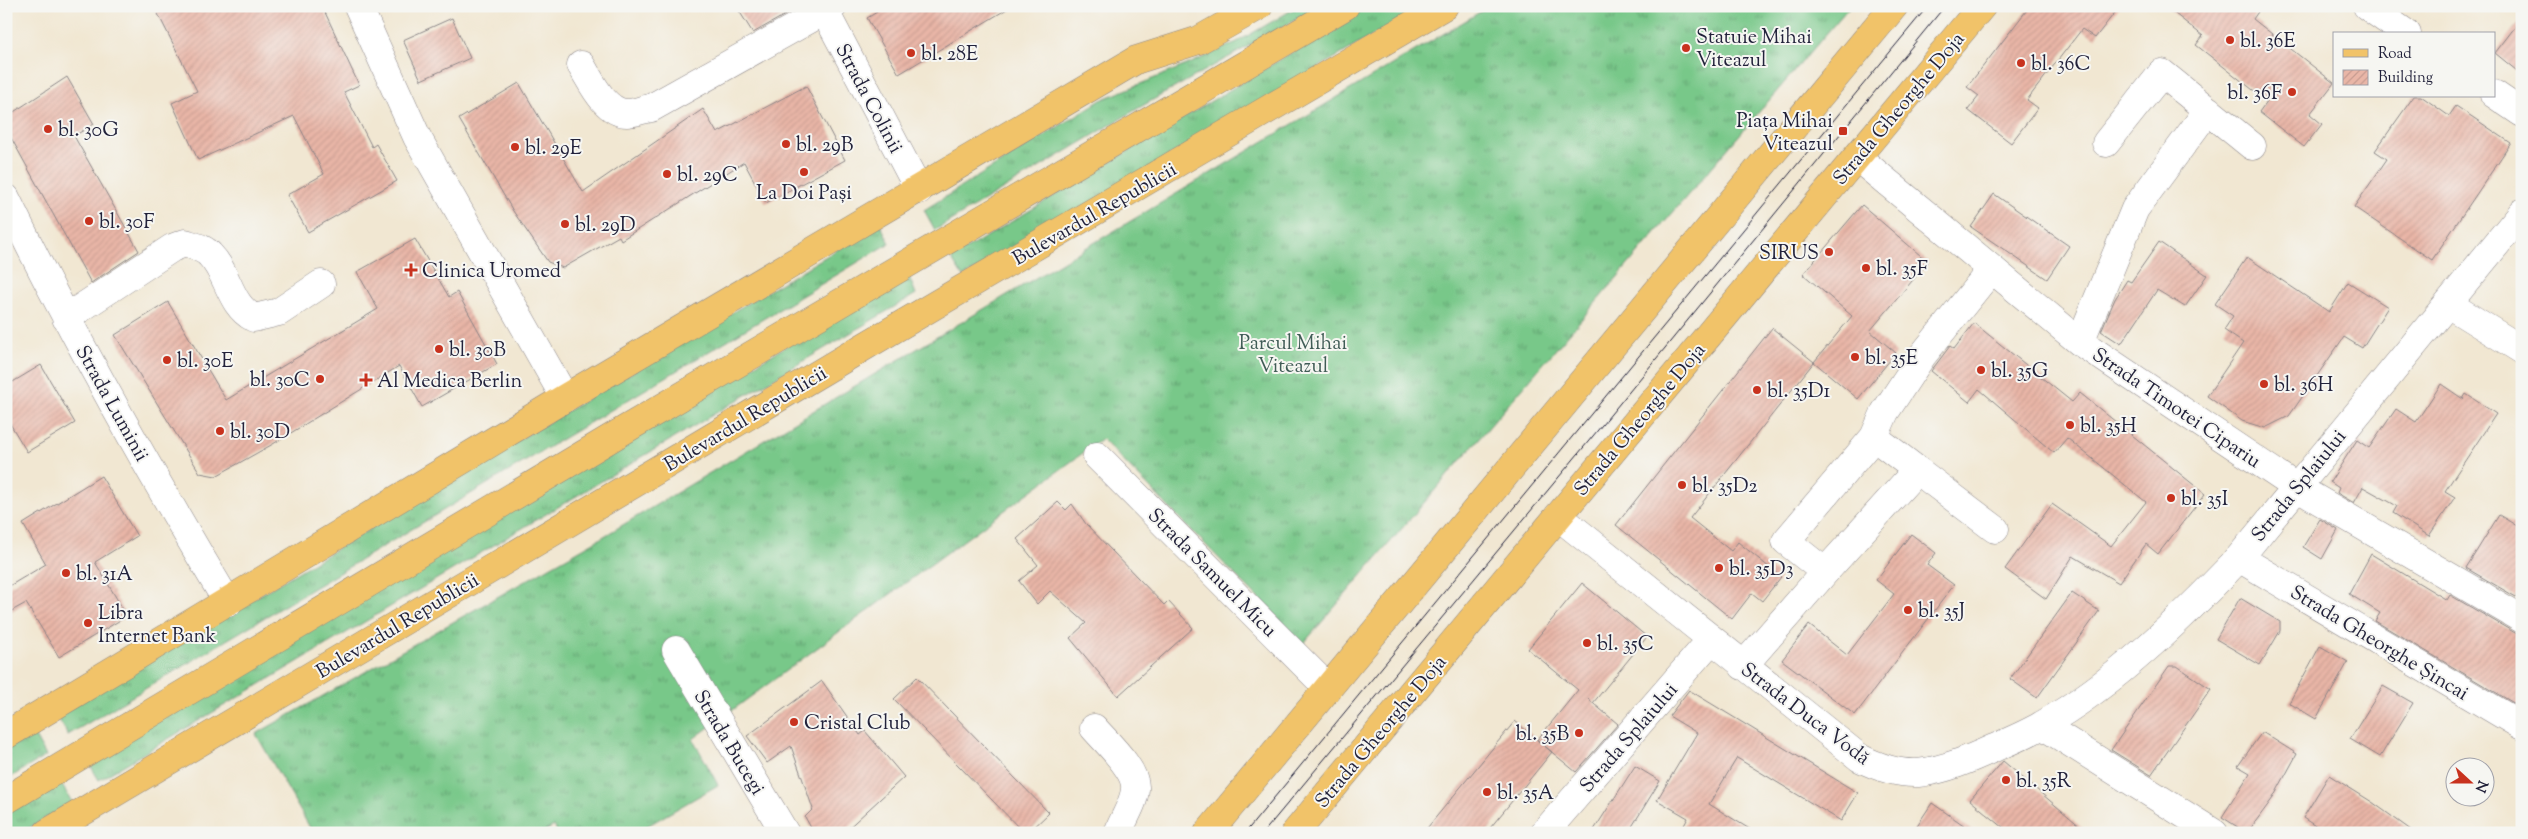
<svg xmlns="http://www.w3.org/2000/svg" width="2528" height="839" font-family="'Sorts Mill Goudy',serif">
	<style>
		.grass { fill: url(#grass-tufts); stroke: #4d7562 }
		.building { fill: url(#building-hatch) }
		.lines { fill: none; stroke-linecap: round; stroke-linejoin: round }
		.minor-casing { stroke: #8a8486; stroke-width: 29 }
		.major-casing { stroke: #8a8486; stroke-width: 29 }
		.minor { stroke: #fff; stroke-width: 28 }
		.major { stroke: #f1c369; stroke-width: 28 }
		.tram { stroke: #22223b; stroke-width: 1 }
		.poi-dot { fill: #c8321e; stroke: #f6f6f2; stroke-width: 2 }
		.labels { text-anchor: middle; stroke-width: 4; stroke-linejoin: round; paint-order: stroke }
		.poi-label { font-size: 20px; fill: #22223b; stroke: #f6f6f2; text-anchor: start }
		.street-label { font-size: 20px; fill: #22223b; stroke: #f6f6f2 }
		.park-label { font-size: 20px; fill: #405c56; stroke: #f6f6f2 }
	</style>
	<defs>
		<pattern id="grass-tufts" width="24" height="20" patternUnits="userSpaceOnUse" patternTransform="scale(1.25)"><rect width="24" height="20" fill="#78c889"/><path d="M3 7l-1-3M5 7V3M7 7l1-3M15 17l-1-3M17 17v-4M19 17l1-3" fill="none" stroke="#62a271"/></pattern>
		<pattern id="building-hatch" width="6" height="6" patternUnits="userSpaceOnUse" patternTransform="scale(1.25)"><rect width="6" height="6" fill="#e9b6a7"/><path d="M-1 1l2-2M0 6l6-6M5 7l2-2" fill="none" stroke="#c89c91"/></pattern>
	</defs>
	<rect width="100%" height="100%" fill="#f6f6f2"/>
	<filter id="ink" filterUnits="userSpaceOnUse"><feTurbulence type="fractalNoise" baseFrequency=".02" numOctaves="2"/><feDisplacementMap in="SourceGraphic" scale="10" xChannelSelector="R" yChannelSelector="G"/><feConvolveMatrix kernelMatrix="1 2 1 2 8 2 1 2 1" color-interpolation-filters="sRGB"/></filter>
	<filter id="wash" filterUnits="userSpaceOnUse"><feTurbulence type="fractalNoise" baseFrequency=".0096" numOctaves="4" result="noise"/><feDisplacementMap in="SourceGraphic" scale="20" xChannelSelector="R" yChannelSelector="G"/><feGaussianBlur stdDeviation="1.12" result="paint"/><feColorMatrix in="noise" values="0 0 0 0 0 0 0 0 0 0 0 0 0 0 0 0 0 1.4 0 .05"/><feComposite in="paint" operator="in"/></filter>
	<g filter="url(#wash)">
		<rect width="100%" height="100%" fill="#f1e7d2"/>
		<path class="grass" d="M1299 6H1320L1142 106 935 230 924 210 1101 100 1189 64 1237 42Z
			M1369 6H1423L963 277 951 258Z
			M1490 6H1850L1303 644 1102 439 693 739 718 785 635 833H558L554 826 542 833H313L256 734 601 538Z
			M880 224 890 243 68 735 57 716Z
			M908 274 916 294 99 780 87 760Z
			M33 733 46 756 6 780V749Z
			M60 782 72 802 21 833H6V813Z"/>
		<g id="blocks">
			<path class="building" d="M154 6H322L359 85 344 92 372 147 376 144 397 181 308 232 287 195 324 174 294 116 198 160 172 103 197 91Z
				M736 6H801L753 33Z
				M887 6H1012L899 74 867 18Z
				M2030 6H2120L2095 38 2082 29 2027 100 2038 108 2011 143 1968 110 1979 96 1967 87Z
				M2165 6H2262L2253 19 2334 83 2310 114 2322 124 2304 147 2259 112 2267 101 2196 45 2203 36Z
				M452 18 470 58 421 80 403 40Z
				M2522 18V75L2495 53Z
				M67 77 94 124 74 136 139 251 91 283 9 134V115Z
				M519 83 583 192 703 109 717 133 806 86 845 160 766 203 744 162 621 240 619 236 563 268 548 262 513 211 459 119Z
				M2414 96H2421L2449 116 2456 106 2511 143 2432 260 2354 207 2387 159 2375 151Z
				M1994 194 2069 246 2047 279 1971 227Z
				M1862 205 1928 262 1870 331 1896 353 1858 399 1814 362 1852 316 1803 274Z
				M415 239 449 297 457 292 497 364 422 407 399 366 273 444 216 476 200 473 115 335 168 302 226 400 378 309 357 272Z
				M2159 242 2207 275 2185 307 2157 290 2121 344 2101 331 2115 299 2127 280 2131 282Z
				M2247 257 2329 312 2348 282 2388 307 2362 348 2344 337 2289 416 2265 428 2242 421 2207 396 2243 343 2224 330 2233 316 2215 304Z
				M1974 323 2072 402 2080 393 2205 494 2158 554 2146 544 2119 583 2073 556 2046 599 2005 569 2052 504 2111 546 2146 502 2067 438 2054 453 1979 389 1969 402 1931 371 1950 346 1954 349Z
				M1772 328 1814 362 1690 518 1731 551 1738 542 1781 577 1762 601 1752 593 1732 619 1616 525Z
				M41 365 75 423 27 452 6 417V386Z
				M2441 384 2463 399 2466 394 2496 414 2445 491 2455 497 2429 536 2393 513 2397 506 2363 487 2354 503 2337 493 2339 488 2330 482 2357 440 2369 448 2396 409 2416 422Z
				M101 476 137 536 95 562 127 616 59 657 26 603 6 614V588L46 564 23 524Z
				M1058 502 1066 510 1072 504 1086 524 1164 605 1168 601 1193 628 1118 696 1070 638 1086 623 1050 591 1037 604 1019 581 1038 565 1017 539Z
				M2499 515 2522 529V587L2516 597 2466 568Z
				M2320 519 2338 530 2322 559 2303 547Z
				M1911 534 1936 553 1927 565 1954 585 1855 715 1782 660 1809 625 1847 655 1894 594 1876 580Z
				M2371 554 2447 600 2450 595 2522 637V708L2375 621 2380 613 2349 594Z
				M1582 583 1647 637 1593 703 1588 699 1618 724 1576 772 1537 740 1578 690 1528 649Z
				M2072 593 2099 611 2037 698 2010 679Z
				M2240 598 2280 622V631L2260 665 2216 639Z
				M2320 646 2348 662 2316 719 2289 703Z
				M2169 666H2177L2211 689 2151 775 2111 750Z
				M917 677 1049 813 1028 833H1024L894 699Z
				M822 681 860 735 865 731 904 777 843 833H814L805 817 813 809 791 746 767 763 747 736Z
				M2383 686 2413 703 2380 757 2350 739Z
				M1689 690 1858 793 1841 821 1737 758 1709 804 1756 833H1680L1688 818 1657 800 1697 733 1669 716Z
				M1515 721 1552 752 1486 833H1423Z
				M2262 732 2297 754 2273 798 2247 833 2222 817 2250 773 2238 766Z
				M2003 761 2088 833H2010L1970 800Z
				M1635 766 1660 781 1628 833H1592Z
				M2329 775 2372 802 2415 833H2326L2303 818Z
				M1932 803 1975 833H1912Z"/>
		</g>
	</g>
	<g filter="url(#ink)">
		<use href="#blocks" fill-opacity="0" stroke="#8a8486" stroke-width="1"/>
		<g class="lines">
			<g class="minor-casing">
				<path id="minor" d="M358 6 417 137 565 398
					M822 6 919 190
					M2367 6 2407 34
					M581 65C591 81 605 113 627 113 635 113 643 109 651 108L833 6
					M2494 94 2522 113
					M2106 143 2162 73 2252 146
					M1858 158 2080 342 2296 487 2522 619
					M6 198C73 337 149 471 228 603
					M2448 304 2522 350
					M66 318 172 248 185 243C194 246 204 248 210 255 229 274 229 305 254 318L279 312 321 284
					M2080 342 2135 209 2208 110
					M1097 456 1328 688
					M1917 470 1995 529
					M1558 516 1860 758C1878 767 1897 774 1918 773 1945 770 1970 759 1994 748 2010 741 2027 734 2042 725 2114 684 2182 618 2239 558L2522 213
					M2239 558 2522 726
					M1825 572 1917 470 1874 437
					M676 650 785 833
					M1743 666 1825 572 1786 541 1874 437 1885 412 1922 356 1991 270
					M2042 725 2214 833
					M1094 728C1106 742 1137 770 1135 789 1134 804 1123 819 1118 833
					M1544 833 1711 640"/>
			</g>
			<g class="major-casing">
				<path id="major" d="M6 735 565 398 1136 60 1199 40 1259 6
					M6 800 626 429 1345 6
					M47 833 867 345 1444 6
					M1208 833 1894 6
					M1295 833 1982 6"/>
			</g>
			<use href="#minor" class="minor"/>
			<use href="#major" class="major"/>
			<path class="tram" d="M1245 833 1928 6
				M1263 833 1593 436 1945 6"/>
		</g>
	</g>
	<g class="poi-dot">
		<circle cx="2230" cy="40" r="5"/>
		<circle cx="1686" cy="48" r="5"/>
		<circle cx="911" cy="53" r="5"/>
		<circle cx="2021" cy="63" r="5"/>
		<circle cx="2292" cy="92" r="5"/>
		<circle cx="48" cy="129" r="5"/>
		<rect x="1838" y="126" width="10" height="10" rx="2.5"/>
		<circle cx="786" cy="144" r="5"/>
		<circle cx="515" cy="147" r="5"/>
		<circle cx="804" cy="172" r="5"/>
		<circle cx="667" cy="174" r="5"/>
		<circle cx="89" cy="221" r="5"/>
		<circle cx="565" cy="224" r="5"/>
		<circle cx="1829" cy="252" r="5"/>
		<circle cx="1866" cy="268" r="5"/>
		<path d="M408.5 262.5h5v5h5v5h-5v5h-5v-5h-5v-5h5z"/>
		<circle cx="439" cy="349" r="5"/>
		<circle cx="1855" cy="357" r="5"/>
		<circle cx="167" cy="360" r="5"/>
		<circle cx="1981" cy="370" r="5"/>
		<circle cx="320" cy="379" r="5"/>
		<path d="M363.5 372.5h5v5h5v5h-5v5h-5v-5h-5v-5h5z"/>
		<circle cx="2264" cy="384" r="5"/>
		<circle cx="1757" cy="390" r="5"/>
		<circle cx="2070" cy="425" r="5"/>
		<circle cx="220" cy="431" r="5"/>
		<circle cx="1682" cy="485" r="5"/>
		<circle cx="2171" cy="498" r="5"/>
		<circle cx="1719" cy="568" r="5"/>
		<circle cx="66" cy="573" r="5"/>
		<circle cx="1908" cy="610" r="5"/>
		<circle cx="88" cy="623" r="5"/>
		<circle cx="1587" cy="643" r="5"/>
		<circle cx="794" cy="722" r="5"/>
		<circle cx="1579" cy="733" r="5"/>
		<circle cx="2006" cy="780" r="5"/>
		<circle cx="1487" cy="792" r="5"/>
	</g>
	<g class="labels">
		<g class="poi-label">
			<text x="1696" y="43">Statuie Mihai<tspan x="1696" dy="23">Viteazul</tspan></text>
			<text x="2240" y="47">bl. 36E</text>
			<text x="921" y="60">bl. 28E</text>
			<text x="2031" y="70">bl. 36C</text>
			<text x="2282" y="99" text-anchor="end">bl. 36F</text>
			<text x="1833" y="127" text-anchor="end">Piața Mihai<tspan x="1833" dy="23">Viteazul</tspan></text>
			<text x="58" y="136">bl. 30G</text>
			<text x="796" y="151">bl. 29B</text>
			<text x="525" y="154">bl. 29E</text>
			<text x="677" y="181">bl. 29C</text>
			<text x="804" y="199" text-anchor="middle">La Doi Pași</text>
			<text x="99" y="228">bl. 30F</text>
			<text x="575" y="231">bl. 29D</text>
			<text x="1819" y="259" text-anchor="end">SIRUS</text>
			<text x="1876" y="275">bl. 35F</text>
			<text x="422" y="277">Clinica Uromed</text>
			<text x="449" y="356">bl. 30B</text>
			<text x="1865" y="364">bl. 35E</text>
			<text x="177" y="367">bl. 30E</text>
			<text x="1991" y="377">bl. 35G</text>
			<text x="310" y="386" text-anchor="end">bl. 30C</text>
			<text x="377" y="387">Al Medica Berlin</text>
			<text x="2274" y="391">bl. 36H</text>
			<text x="1767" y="397">bl. 35D1</text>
			<text x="2080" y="432">bl. 35H</text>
			<text x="230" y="438">bl. 30D</text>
			<text x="1692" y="492">bl. 35D2</text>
			<text x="2181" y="505">bl. 35I</text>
			<text x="1729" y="575">bl. 35D3</text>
			<text x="76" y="580">bl. 31A</text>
			<text x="1918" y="617">bl. 35J</text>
			<text x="98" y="619">Libra<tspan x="98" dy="23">Internet Bank</tspan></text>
			<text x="1597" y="650">bl. 35C</text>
			<text x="804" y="729">Cristal Club</text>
			<text x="1569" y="740" text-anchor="end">bl. 35B</text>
			<text x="2016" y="787">bl. 35R</text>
			<text x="1497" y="799">bl. 35A</text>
		</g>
		<g class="street-label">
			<text transform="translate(870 98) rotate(62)" y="7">Strada Colinii</text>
			<text transform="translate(1898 108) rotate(-50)" y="7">Strada Gheorghe Doja</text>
			<text transform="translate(1094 213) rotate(-30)" y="7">Bulevardul Republicii</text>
			<text transform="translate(113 403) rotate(61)" y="7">Strada Luminii</text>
			<text transform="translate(2177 407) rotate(34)" y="7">Strada Timotei Cipariu</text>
			<text transform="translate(745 418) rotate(-31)" y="7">Bulevardul Republicii</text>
			<text transform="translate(1639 419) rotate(-50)" y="7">Strada Gheorghe Doja</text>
			<text transform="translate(2298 485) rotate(-51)" y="7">Strada Splaiului</text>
			<text transform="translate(1213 572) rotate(45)" y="7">Strada Samuel Micu</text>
			<text transform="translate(397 625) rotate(-31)" y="7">Bulevardul Republicii</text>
			<text transform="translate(2380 642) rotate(31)" y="7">Strada Gheorghe Șincai</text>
			<text transform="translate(1806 713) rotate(37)" y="7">Strada Duca Vodă</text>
			<text transform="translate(1380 731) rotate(-50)" y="7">Strada Gheorghe Doja</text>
			<text transform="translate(1628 737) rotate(-49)" y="7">Strada Splaiului</text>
			<text transform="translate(730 742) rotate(59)" y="7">Strada Bucegi</text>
		</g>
		<g class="park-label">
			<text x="1293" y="349">Parcul Mihai<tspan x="1293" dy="23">Viteazul</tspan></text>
		</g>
	</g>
	<rect width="2528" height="839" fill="none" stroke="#f6f6f2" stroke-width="25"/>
	<rect x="2333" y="32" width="162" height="65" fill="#f6f6f2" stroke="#a1a1a9"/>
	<rect x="2343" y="49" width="25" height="8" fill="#f1c369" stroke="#a1a1a9"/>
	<text x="2378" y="58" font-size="15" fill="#22223b">Road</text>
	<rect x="2343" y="70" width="25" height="15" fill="url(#building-hatch)" stroke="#a1a1a9"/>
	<text x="2378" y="82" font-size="15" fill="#22223b">Building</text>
	<g transform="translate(2470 782) rotate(111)"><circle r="24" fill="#f6f6f2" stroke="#a1a1a9"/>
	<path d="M0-4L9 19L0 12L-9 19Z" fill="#c8321e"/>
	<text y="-8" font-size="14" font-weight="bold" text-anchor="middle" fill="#22223b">N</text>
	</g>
</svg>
